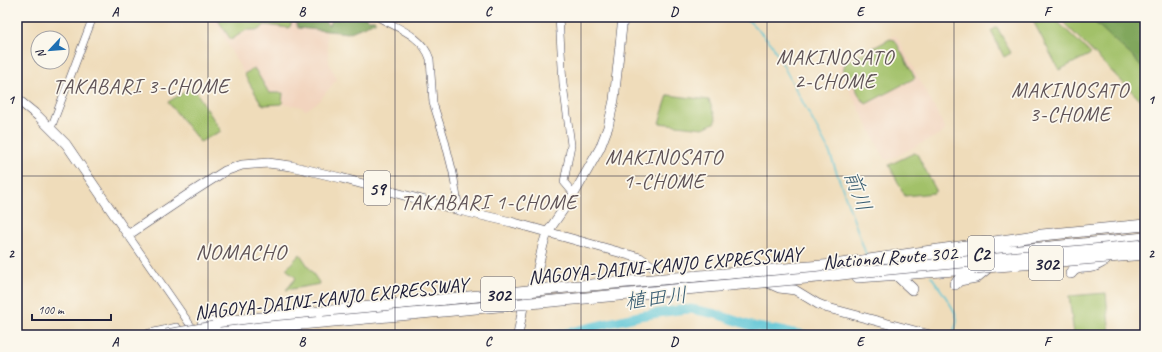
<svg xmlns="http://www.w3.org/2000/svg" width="1162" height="352" font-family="Caveat,'Klee One',sans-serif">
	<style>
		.built { fill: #f2d4be }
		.green { fill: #a2c169; stroke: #627252 }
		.forest { fill: #81a75d; stroke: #52644c }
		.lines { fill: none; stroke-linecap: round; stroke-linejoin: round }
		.stream { stroke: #5bc5d6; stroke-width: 1.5 }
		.river { stroke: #5bc5d6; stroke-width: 9 }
		.minor-casing { stroke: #413e4e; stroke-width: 8 }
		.major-casing { stroke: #413e4e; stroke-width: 10 }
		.highway-casing { stroke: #413e4e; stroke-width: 12 }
		.minor { stroke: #fff; stroke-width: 7 }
		.major { stroke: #fff; stroke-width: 9 }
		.highway { stroke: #fff; stroke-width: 11 }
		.highway-bridge-casing { stroke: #413e4e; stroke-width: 12; stroke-linecap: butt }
		.highway-bridge { stroke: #fff; stroke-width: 11 }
		.grid { fill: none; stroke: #22223b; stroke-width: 1; stroke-opacity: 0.55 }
		.labels { text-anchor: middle; stroke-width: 3.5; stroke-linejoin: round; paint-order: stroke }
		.shield { fill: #fbf7ec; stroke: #636270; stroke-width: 1 }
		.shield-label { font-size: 19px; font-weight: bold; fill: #22223b }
		.street-label { font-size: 20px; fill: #22223b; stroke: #fbf7ec }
		.neighbourhood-label { font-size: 21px; letter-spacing: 1px; fill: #5f5357; stroke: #fbf7ec }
		.water-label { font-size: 21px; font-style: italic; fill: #365b71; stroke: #fbf7ec }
		.quarter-label { font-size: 22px; letter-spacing: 1px; fill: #5f5357; stroke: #fbf7ec }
		.neatline { fill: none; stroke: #22223b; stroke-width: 1.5 }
		.grid-label { font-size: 13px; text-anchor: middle; font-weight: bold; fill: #22223b }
	</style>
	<rect width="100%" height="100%" fill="#fbf7ec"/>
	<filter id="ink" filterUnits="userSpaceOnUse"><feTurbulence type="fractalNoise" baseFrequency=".025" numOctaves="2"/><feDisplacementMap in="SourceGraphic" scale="8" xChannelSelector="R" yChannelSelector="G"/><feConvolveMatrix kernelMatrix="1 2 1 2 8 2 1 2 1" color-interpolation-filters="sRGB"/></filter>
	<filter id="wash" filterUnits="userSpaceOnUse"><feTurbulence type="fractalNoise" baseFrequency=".012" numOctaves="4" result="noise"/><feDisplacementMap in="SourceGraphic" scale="16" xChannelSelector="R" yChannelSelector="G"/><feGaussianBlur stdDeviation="0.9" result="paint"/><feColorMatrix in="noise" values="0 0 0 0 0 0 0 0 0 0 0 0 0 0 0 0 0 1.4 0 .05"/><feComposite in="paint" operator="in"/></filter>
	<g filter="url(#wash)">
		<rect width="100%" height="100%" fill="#efdcba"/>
		<path class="built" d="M210 17H293L298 28 326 31 329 63 337 79 318 102 306 110 299 106 282 104 283 93H269L255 69 244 74 218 27Z
			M894 36 897 37 945 128 944 132 889 160 885 159 838 68 839 65Z"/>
		<path class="green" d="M216 17H291L293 21 289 28 265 25 259 30H246L231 40Z
			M1031 17H1053L1091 54 1059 70Z
			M1058 17H1145V105Z
			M997 27 1011 53 1004 57 991 31Z
			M890 39 895 40 915 78 866 104 864 100 862 101 852 81 849 82 843 71 845 63Z
			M253 69H255L269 93H283L282 104 264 105 261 103 244 74Z
			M193 87 221 131 200 142 168 102Z
			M668 95 709 100 716 119 714 123 703 128 659 123Z
			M914 153 917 154 936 190 934 193 905 196 889 165Z
			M300 254 320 284 286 290 296 278 286 269Z
			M1106 293 1110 335H1074L1069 296Z"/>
		<path class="forest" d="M293 17 322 18 328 25 330 24 333 17H366L368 20H375V22L348 33 298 28Z
			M1089 17H1145V70L1134 58Z"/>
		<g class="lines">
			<path class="stream" d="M742 17 749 21 771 43 829 151 867 257
				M931 276C937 285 957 310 957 320 957 325 954 330 952 335"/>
			<path class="river" d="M558 335 639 316 678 310 691 309 716 314 751 326 805 335"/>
		</g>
	</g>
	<g filter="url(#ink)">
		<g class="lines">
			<g class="minor-casing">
				<path id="minor" d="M378 17C397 28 423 36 430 59L433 103 444 137 453 173 459 210
					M559 17 563 84 571 145 564 182 574 194
					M51 128 93 17
					M128 235 191 326 198 332"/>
			</g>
			<g class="major-casing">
				<path id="major" d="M17 99 38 116 66 144 128 235 189 194 225 171 242 165 268 163 291 166 341 178 459 210 511 222 640 258 653 267
					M770 284 779 288 795 290 818 304 828 308 930 335
					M518 335 523 307 531 291 536 277 543 245 547 233 574 194 600 148 608 127 614 100 623 17"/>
			</g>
			<g class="highway-casing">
				<path id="highway" d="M923 259 1145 238
					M1071 273C1076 265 1085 268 1093 266 1097 265 1101 262 1105 260
					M896 274 912 289
					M858 277 983 268
					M955 284 959 280 976 277 987 268
					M203 324 567 287 834 265 1042 235 1145 225
					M149 335 176 329"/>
			</g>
			<use href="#minor" class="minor"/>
			<use href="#major" class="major"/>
			<use href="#highway" class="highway"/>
			<g class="highway-bridge-casing">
				<path id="highway-bridge" d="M974 268 1145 254
					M166 335 214 327
					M205 335 268 327 817 277 868 271 1145 245"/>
			</g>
			<use href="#highway-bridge" class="highway-bridge"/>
		</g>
	</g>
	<path class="grid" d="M208 17V335M395 17V335M581 17V335M767 17V335M954 17V335M17 176H1145"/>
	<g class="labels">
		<g class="shield">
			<rect x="364" y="171" width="26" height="34" rx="3"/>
			<rect x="968" y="236" width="26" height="34" rx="3"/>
			<rect x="1029" y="246" width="34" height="34" rx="3"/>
			<rect x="481" y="277" width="34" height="34" rx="3"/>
		</g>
		<g class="shield-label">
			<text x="377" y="195">59</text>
			<text x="981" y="260">C2</text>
			<text x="1046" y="270">302</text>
			<text x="498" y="301">302</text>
		</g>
		<g class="street-label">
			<text transform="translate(890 257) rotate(-4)" y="7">National Route 302</text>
			<text transform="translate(665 265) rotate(-5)" y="7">NAGOYA-DAINI-KANJO EXPRESSWAY</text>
			<text transform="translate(331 298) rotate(-6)" y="7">NAGOYA-DAINI-KANJO EXPRESSWAY</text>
		</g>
		<g class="neighbourhood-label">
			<text x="835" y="64">MAKINOSATO<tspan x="835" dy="24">2-CHOME</tspan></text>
			<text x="141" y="93">TAKABARI 3-CHOME</text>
			<text x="1070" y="97">MAKINOSATO<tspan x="1070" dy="24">3-CHOME</tspan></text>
			<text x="664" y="164">MAKINOSATO<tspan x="664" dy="24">1-CHOME</tspan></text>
			<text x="489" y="209">TAKABARI 1-CHOME</text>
		</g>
		<g class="water-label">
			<text transform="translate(858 191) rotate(70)" y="7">前川</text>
			<text transform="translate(656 298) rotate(-7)" y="7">植田川</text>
		</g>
		<g class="quarter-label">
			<text x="241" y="259">NOMACHO</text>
		</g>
	</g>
	<rect width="1162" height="352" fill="none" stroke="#fbf7ec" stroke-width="44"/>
	<g transform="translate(50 50) rotate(244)"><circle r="19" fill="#fbf7ec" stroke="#a4a2a5"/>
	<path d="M0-3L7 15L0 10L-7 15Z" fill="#1f6fb2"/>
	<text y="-6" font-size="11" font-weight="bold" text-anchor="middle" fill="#22223b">N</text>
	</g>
	<path d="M32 314v6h79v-6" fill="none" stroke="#22223b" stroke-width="2"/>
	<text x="38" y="314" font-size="12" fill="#22223b" stroke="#fbf7ec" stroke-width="3" paint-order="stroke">100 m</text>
	<rect x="22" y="22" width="1118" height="308" class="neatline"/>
	<g class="grid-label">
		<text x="115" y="16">A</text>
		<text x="302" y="16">B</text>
		<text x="488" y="16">C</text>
		<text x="674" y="16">D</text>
		<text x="860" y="16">E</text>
		<text x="1047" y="16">F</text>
		<text x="11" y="104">1</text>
		<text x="1151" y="104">1</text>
		<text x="11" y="258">2</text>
		<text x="1151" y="258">2</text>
		<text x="115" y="346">A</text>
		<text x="302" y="346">B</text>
		<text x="488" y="346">C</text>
		<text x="674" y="346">D</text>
		<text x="860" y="346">E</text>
		<text x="1047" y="346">F</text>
	</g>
</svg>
